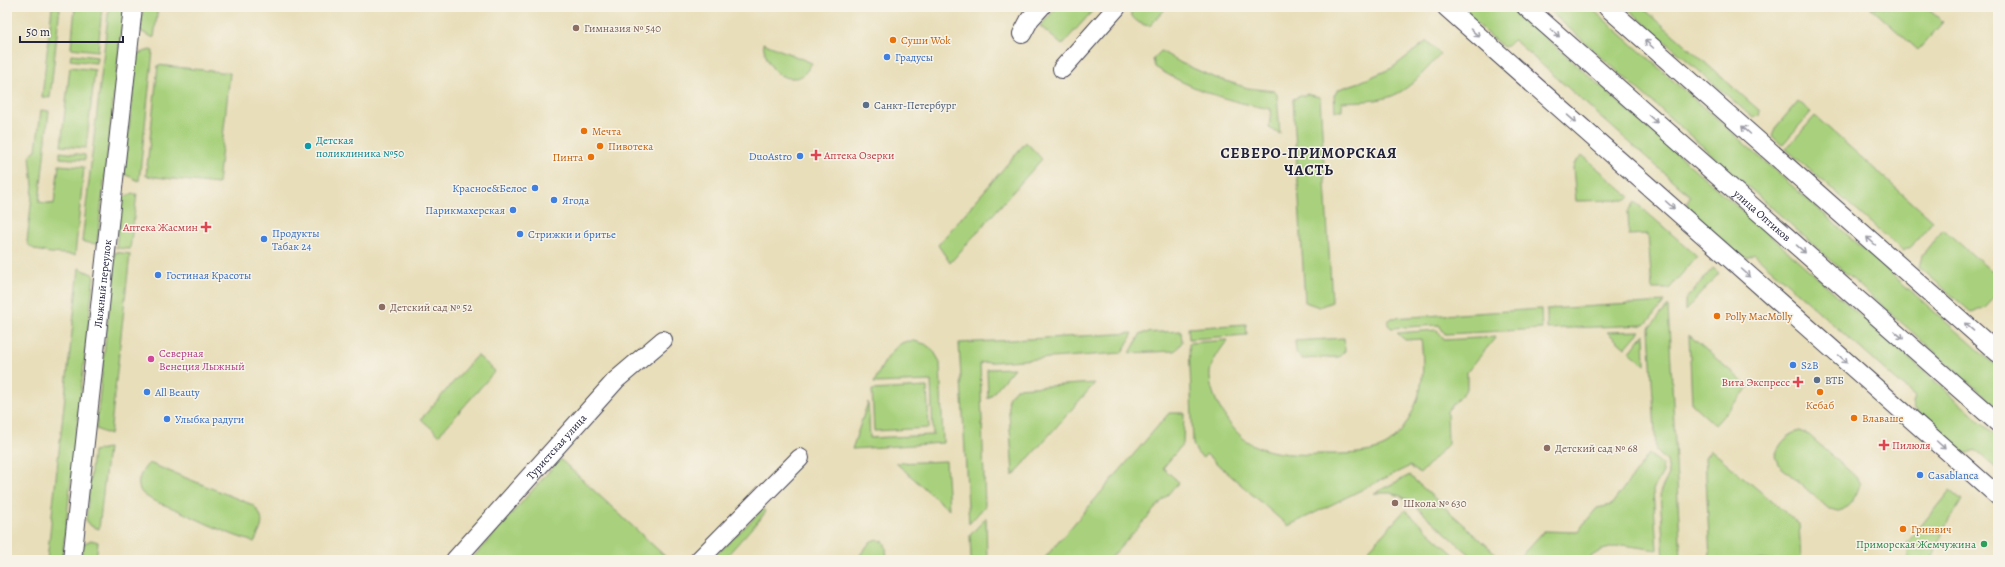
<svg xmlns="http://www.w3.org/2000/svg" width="2005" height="567" font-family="Alegreya,serif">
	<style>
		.green { fill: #a9d17d; stroke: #667a5c }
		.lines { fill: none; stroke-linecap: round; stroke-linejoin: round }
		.minor-casing { stroke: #403e4e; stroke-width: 20 }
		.minor { stroke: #fff; stroke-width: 18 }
		.oneway { stroke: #9c9ca7 }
		.education-dot { fill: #8d6e63; stroke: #f7f3e8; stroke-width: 1.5 }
		.food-dot { fill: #e8710a; stroke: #f7f3e8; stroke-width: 1.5 }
		.shop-dot { fill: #3f7fe0; stroke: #f7f3e8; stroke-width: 1.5 }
		.service-dot { fill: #5c6f8a; stroke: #f7f3e8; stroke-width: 1.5 }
		.culture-dot { fill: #0f9aa8; stroke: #f7f3e8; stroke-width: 1.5 }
		.health-dot { fill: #e0444e; stroke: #f7f3e8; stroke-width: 1.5 }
		.hotel-dot { fill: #d1479c; stroke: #f7f3e8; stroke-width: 1.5 }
		.leisure-dot { fill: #2e9e5b; stroke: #f7f3e8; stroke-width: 1.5 }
		.labels { text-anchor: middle; stroke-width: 3; stroke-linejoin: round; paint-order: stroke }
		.education-label { font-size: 11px; fill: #785e54; stroke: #f7f3e8; text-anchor: start }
		.food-label { font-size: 11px; fill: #c56008; stroke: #f7f3e8; text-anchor: start }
		.shop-label { font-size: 11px; fill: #366cbe; stroke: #f7f3e8; text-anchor: start }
		.service-label { font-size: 11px; fill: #4e5e75; stroke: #f7f3e8; text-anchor: start }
		.culture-label { font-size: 11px; fill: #0d838f; stroke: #f7f3e8; text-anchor: start }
		.health-label { font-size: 11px; fill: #be3a42; stroke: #f7f3e8; text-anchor: start }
		.street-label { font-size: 11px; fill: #22223b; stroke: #f7f3e8 }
		.hotel-label { font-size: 11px; fill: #b23c85; stroke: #f7f3e8; text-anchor: start }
		.leisure-label { font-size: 11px; fill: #27864d; stroke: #f7f3e8; text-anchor: end }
		.district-label { font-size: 15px; font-weight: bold; letter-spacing: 1px; fill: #22223b; stroke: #f7f3e8 }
	</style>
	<rect width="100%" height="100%" fill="#f7f3e8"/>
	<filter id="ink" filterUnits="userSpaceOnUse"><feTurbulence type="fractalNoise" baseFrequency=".025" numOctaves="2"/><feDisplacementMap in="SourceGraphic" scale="8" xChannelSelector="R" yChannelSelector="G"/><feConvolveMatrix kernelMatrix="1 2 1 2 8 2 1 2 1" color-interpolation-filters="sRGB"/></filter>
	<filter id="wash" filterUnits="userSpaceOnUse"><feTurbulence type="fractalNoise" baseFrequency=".012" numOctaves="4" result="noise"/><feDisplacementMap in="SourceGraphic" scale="16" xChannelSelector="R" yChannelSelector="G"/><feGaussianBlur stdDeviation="0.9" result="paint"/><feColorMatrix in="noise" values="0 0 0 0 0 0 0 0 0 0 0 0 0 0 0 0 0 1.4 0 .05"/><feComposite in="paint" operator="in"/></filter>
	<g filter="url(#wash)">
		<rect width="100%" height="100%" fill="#e8deba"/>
		<path class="green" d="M52 7H60L50 98 42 97Z
			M71 7H102L98 51 71 48 75 8Z
			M109 7H124L97 244 82 242Z
			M143 7H158L154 38 140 31Z
			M1057 7H1096L1062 45 1040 26Z
			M1129 7H1167L1150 26C1139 25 1130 18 1129 7Z
			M1458 7H1511L1998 437V470L1975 450 1969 453H1964L1914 408 1913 403 1915 397 1754 254 1747 258 1742 257 1689 211 1687 202 1690 196 1514 40 1508 46 1503 47Z
			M1545 7H1590L1998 368V408Z
			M1626 7H1642L1760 111 1759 116 1753 118Z
			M1870 7H1926L1943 22 1918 50Z
			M1427 41 1441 54C1427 68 1411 89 1392 96 1376 102 1358 101 1342 102V111H1335L1334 95 1339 89 1360 82 1392 68Z
			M763 43 812 63C810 66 808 70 805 73 802 77 798 78 793 78 774 79 765 59 763 43Z
			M150 50 153 51 139 181 124 174 137 54Z
			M1161 51 1181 63 1213 77 1248 88 1274 91 1277 94 1280 134 1269 128 1271 109C1230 102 1192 90 1155 67L1153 59Z
			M71 54 97 57 96 63 70 60Z
			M158 65 230 73 218 184 146 176Z
			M70 67 95 70 86 148 61 146Z
			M1306 94 1320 97 1332 302 1319 307 1305 302 1293 99Z
			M1798 101 1811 112 1782 145 1772 136 1776 127Z
			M41 110 49 111 39 202 54 204 59 165 84 167 75 255C62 253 32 255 27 242L33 186 30 156 33 152 36 150Z
			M1815 116 1933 221 1911 247 1903 251 1786 149Z
			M1026 142 1042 159 950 263 938 245Z
			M60 152 85 155V160L60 158Z
			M1582 155 1630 197 1627 200 1576 201 1573 168 1574 164Z
			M133 194H137L130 249 116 248 121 198Z
			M1635 202 1697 256 1669 289H1652L1648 234 1629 235 1628 212Z
			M1943 229 1998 277V293L1985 307 1972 313 1919 267 1922 255Z
			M115 252 130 254 110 435 96 429Z
			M79 268 94 275 62 560H47Z
			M1713 268 1719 273 1685 311V300Z
			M1665 302 1645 325 1547 329V309Z
			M1668 306 1681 560H1664L1660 492 1669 474 1667 461 1656 451 1649 328Z
			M1541 309 1542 329 1445 334 1439 325 1391 328 1388 325V321L1392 318Z
			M1246 324 1247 335 1189 339 1188 328Z
			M1437 330 1444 340 1496 337 1467 372V389L1447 411 1448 444 1420 474 1410 466 1288 526 1206 454 1203 458 1197 453 1193 444 1189 343 1228 340C1221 348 1212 361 1210 372 1208 396 1232 434 1253 445 1275 455 1299 455 1322 454 1341 454 1368 455 1385 446 1393 442 1401 432 1406 424 1423 394 1425 373 1421 339L1405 340 1397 333Z
			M1181 331 1182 342 1175 351 1130 353 1141 333Z
			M1640 331 1625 348 1607 332Z
			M1133 333 1122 353 980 363 985 506 969 524 959 343Z
			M1644 334 1645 365 1630 352Z
			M1689 335 1749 387 1715 425 1692 404Z
			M1344 338 1345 351 1339 357 1302 359 1296 353 1295 341Z
			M914 341 925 344 933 350 940 362 943 443 852 449 868 402 870 438 933 435 931 381 874 383C879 371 891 347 904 342 907 341 911 341 914 341Z
			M477 355 495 371 439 435 421 419Z
			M1014 368 988 399 987 369Z
			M1095 383 1013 476 1008 398 1017 388Z
			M927 387 929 428 874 431 872 390Z
			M1169 413H1184L1183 444 1163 468 1179 482 1109 560H1043Z
			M1799 431 1809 435 1856 477 1860 484C1858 493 1849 510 1838 511 1836 511 1832 509 1829 509L1778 464 1775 456C1779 444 1787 435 1799 431Z
			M108 448 99 529 91 526 86 520 93 451Z
			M1711 450 1799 524 1801 560H1710L1705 457Z
			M1649 454 1662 464 1663 472 1653 490 1657 550 1623 545 1602 550 1585 560H1517L1544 531 1577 532 1597 508 1611 505Z
			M560 459 669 560H471Z
			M946 461 949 510 896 463Z
			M149 463 253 505C266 519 263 526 254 542 227 534 201 521 175 509 165 505 150 501 142 493 134 483 142 470 149 463Z
			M1410 475V476L1503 560H1476L1413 504 1401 496 1390 493H1374Z
			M1950 490 1962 500 1944 530 1931 560H1908L1907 543Z
			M763 509 766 512 723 560H711Z
			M1405 510 1460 560H1371L1365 554Z
			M986 518 987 560H971L970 535Z
			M877 539 884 542 886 547 887 560H856L871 541Z
			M91 540 98 542 96 560H81L83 544Z"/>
	</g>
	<g filter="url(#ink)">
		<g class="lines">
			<g class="minor-casing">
				<g id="minor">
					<path d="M1446 7 1998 496"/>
					<path id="s1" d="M1526 7 1998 423"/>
					<path d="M1607 7 1998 353"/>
					<path d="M1022 34 1030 19 1041 7"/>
					<path d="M1062 69 1117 7"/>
					<path id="s2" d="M72 560 133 7"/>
					<path id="s3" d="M455 560 616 380 663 340"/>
					<path d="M699 560 800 458"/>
				</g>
			</g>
			<use href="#minor" class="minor"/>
		</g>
		<defs><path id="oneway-shaft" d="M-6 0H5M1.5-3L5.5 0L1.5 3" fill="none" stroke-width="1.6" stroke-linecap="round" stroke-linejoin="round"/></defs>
		<g class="oneway">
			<use href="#oneway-shaft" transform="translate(1475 33) rotate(41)"/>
			<use href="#oneway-shaft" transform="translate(1555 33) rotate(41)"/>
			<use href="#oneway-shaft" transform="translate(1649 44) rotate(-138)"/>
			<use href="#oneway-shaft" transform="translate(1572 119) rotate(41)"/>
			<use href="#oneway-shaft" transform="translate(1653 119) rotate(41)"/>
			<use href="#oneway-shaft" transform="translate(1746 130) rotate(-138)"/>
			<use href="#oneway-shaft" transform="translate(1670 205) rotate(42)"/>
			<use href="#oneway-shaft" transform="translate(1871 241) rotate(-138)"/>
			<use href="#oneway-shaft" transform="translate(1801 249) rotate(41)"/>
			<use href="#oneway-shaft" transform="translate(1746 273) rotate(42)"/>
			<use href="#oneway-shaft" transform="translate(1969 327) rotate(-139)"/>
			<use href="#oneway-shaft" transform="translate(1899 335) rotate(41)"/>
			<use href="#oneway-shaft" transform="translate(1843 359) rotate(42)"/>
			<use href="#oneway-shaft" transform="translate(1941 445) rotate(42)"/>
		</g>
	</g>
	<g class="education-dot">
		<circle cx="576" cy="28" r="4"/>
		<circle cx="382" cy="307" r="4"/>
		<circle cx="1547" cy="448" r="4"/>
		<circle cx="1395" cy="503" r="4"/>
	</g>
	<g class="food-dot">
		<circle cx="893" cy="40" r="4"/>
		<circle cx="584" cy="131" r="4"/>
		<circle cx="600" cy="146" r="4"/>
		<circle cx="591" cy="157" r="4"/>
		<circle cx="1717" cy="316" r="4"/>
		<circle cx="1820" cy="392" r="4"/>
		<circle cx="1854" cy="418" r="4"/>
		<circle cx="1903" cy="529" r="4"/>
	</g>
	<g class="shop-dot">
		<circle cx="887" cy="57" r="4"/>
		<circle cx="800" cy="156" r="4"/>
		<circle cx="535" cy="188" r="4"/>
		<circle cx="554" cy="200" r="4"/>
		<circle cx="513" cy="210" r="4"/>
		<circle cx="520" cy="234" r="4"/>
		<circle cx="264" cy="239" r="4"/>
		<circle cx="158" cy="275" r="4"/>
		<circle cx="1793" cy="365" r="4"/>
		<circle cx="147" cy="392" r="4"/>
		<circle cx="167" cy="419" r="4"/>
		<circle cx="1920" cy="475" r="4"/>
	</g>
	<g class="service-dot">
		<circle cx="866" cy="105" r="4"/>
		<circle cx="1817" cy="380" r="4"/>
	</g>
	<circle class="culture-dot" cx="308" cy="146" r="4"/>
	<g class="health-dot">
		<path d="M814 149h4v4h4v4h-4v4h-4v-4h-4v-4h4z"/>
		<path d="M204 221h4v4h4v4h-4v4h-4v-4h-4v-4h4z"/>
		<path d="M1796 376h4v4h4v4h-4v4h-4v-4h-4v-4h4z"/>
		<path d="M1882 439h4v4h4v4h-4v4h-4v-4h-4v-4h4z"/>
	</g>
	<circle class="hotel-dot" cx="151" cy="359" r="4"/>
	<circle class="leisure-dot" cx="1984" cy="544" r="4"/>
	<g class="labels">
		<g class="education-label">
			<text x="584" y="32">Гимназия № 540</text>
			<text x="390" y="311">Детский сад № 52</text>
			<text x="1555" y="452">Детский сад № 68</text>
			<text x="1403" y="507">Школа № 630</text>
		</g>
		<g class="food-label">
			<text x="901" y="44">Суши Wok</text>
			<text x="592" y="135">Мечта</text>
			<text x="608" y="150">Пивотека</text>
			<text x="583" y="161" text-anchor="end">Пинта</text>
			<text x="1725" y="320">Polly MacMolly</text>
			<text x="1820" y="409" text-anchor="middle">Кебаб</text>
			<text x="1862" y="422">Влаваше</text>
			<text x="1911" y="533">Гринвич</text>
		</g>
		<g class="shop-label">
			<text x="895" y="61">Градусы</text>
			<text x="792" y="160" text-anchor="end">DuoAstro</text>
			<text x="527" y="192" text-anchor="end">Красное&amp;Белое</text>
			<text x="562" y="204">Ягода</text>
			<text x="505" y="214" text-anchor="end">Парикмахерская</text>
			<text x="272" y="237">Продукты<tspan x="272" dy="13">Табак 24</tspan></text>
			<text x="528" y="238">Стрижки и бритье</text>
			<text x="166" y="279">Гостиная Красоты</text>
			<text x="1801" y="369">S2B</text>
			<text x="155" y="396">All Beauty</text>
			<text x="175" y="423">Улыбка радуги</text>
			<text x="1928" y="479">Casablanca</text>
		</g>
		<g class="service-label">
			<text x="874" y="109">Санкт-Петербург</text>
			<text x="1825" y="384">ВТБ</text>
		</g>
		<g class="culture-label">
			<text x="316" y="144">Детская<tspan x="316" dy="13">поликлиника №50</tspan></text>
		</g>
		<g class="health-label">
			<text x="824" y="159">Аптека Озерки</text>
			<text x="198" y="231" text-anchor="end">Аптека Жасмин</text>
			<text x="1790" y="386" text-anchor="end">Вита Экспресс</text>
			<text x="1892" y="449">Пилюля</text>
		</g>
		<g class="street-label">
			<text dy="4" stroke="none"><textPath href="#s1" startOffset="315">улица Оптиков</textPath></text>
			<text dy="4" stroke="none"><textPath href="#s2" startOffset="278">Лыжный переулок</textPath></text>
			<text dy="4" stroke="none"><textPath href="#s3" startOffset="152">Туристская улица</textPath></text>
		</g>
		<g class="hotel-label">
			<text x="159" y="357">Северная<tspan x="159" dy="13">Венеция Лыжный</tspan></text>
		</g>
		<g class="leisure-label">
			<text x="1976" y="548">Приморская Жемчужина</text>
		</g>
		<g class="district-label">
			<text x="1309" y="158">СЕВЕРО-ПРИМОРСКАЯ<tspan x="1309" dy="17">ЧАСТЬ</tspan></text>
		</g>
	</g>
	<rect width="2005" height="567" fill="none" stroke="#f7f3e8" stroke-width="24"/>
	<path d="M20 36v6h103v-6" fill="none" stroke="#22223b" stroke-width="2"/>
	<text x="26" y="36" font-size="12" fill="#22223b" stroke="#f7f3e8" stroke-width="3" paint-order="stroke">50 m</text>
</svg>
